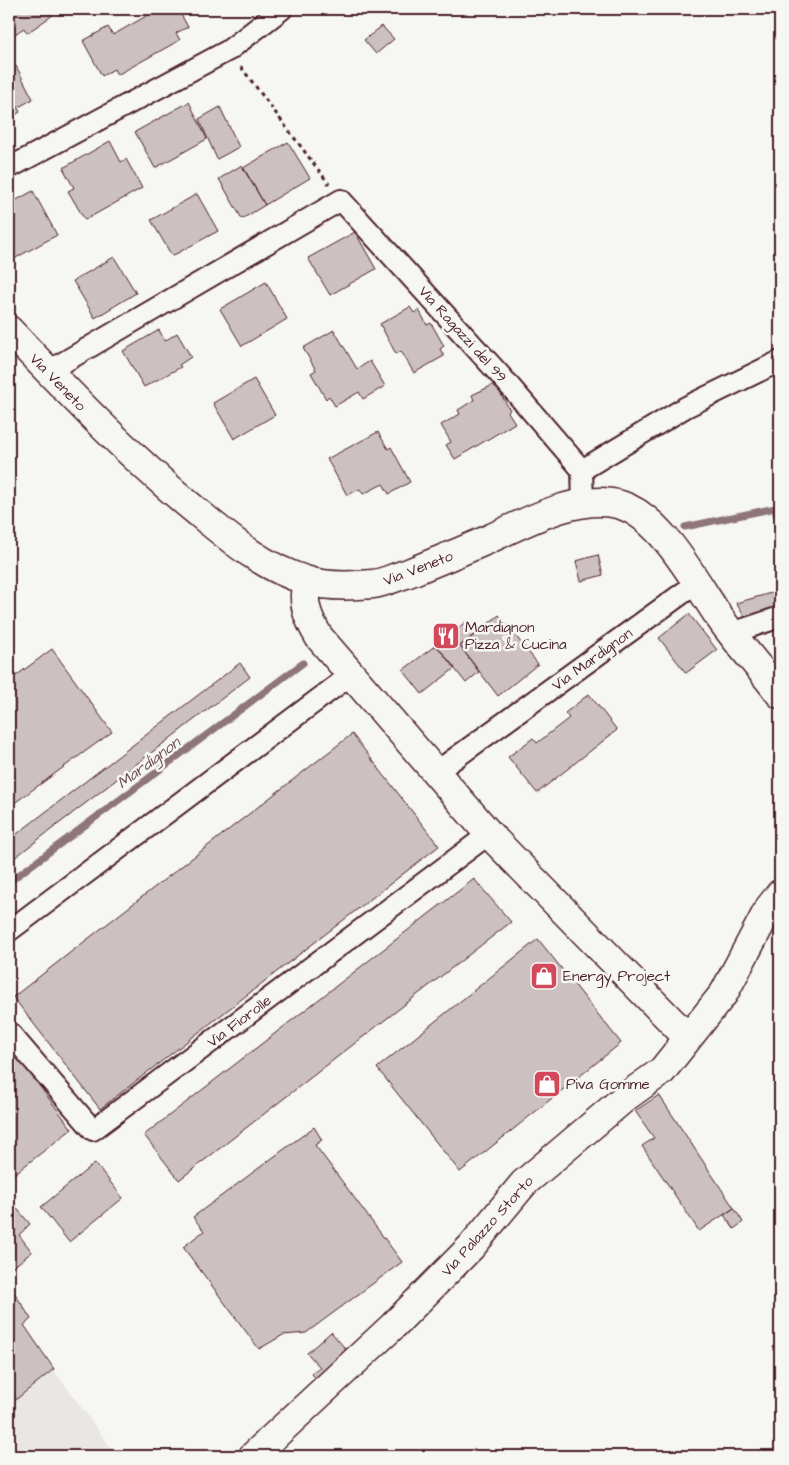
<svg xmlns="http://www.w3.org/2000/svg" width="789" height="1465" font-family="'Architects Daughter',sans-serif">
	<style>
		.built { fill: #e9e6e3 }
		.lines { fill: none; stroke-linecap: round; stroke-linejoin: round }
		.stream { stroke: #8e747a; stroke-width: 7 }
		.building { fill: #ccc1c0; stroke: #4a1f2b }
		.street-casing { stroke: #4a1f2b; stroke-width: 24 }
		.secondary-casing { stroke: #4a1f2b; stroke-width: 31 }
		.path { stroke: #4a1f2b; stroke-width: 3; stroke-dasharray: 4 4; stroke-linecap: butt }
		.street { stroke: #f6f6f2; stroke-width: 20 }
		.secondary { stroke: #f6f6f2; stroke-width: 28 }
		.labels { text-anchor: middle; stroke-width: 5; stroke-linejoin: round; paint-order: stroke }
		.street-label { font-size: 15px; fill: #4a1f2b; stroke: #f6f6f2 }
		.poi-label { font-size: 15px; fill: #4a1f2b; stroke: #f6f6f2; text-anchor: start }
		.water-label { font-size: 16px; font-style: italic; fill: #6c4a52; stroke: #f6f6f2 }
	</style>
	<rect width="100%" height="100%" fill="#f6f6f2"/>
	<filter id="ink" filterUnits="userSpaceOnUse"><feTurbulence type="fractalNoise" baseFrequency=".02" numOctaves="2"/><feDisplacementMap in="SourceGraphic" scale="10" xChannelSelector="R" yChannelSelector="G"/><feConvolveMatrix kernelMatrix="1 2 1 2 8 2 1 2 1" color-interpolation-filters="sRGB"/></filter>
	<g filter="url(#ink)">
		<path class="built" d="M9 1309 117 1456H9Z"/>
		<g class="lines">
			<path class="stream" d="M685 527 780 507
				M9 882 303 663"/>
		</g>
		<path class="building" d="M9 9H49L53 15 27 33 24 28 12 36 9 32Z
			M144 9H178L188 27 176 33 180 40 117 75 114 69 102 76 83 41 108 27 113 35 148 15Z
			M382 26 394 39 376 54 364 40Z
			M16 66 33 99 17 108 9 92V70Z
			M9 92 20 112 9 119Z
			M189 102 207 139 155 168 135 132Z
			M220 107 239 147 217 159 199 119Z
			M110 141 121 162 126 159 142 188 85 220 68 191 74 188 63 168Z
			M288 142 310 178 265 205 243 168Z
			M242 165 265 205 242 219 219 179Z
			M33 191 57 235 12 260 9 253V204Z
			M197 194 218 231 172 256 151 220Z
			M355 232 376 269 330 295 308 258Z
			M114 257 136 293 95 318 73 281Z
			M266 282 287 319 242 346 220 309Z
			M410 307 414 313 419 310 427 325 431 323 444 346 440 349 444 356 414 373 401 351 396 354 380 324Z
			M159 330 165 341 177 333 191 357 179 365 181 367 144 387 123 351Z
			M334 330 357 369 370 361 385 386 363 399 359 392 335 406 329 396 326 399 311 373 316 370 303 348Z
			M254 379 275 415 234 439 213 403Z
			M495 384 510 410 508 412 515 423 455 459 446 445 451 442 441 425 460 414 458 410 474 400 472 395Z
			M378 432 388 449 391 447 410 482 389 494 383 484 363 494 360 489 347 495 327 459Z
			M780 511V535L773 513Z
			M598 555 603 575 581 581 576 561Z
			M780 580V608L746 619 736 603 778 591 775 582Z
			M689 614 717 650 686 673 659 638Z
			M499 615 538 664 498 696 460 646Z
			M467 621 477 633 460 646 479 672 466 683 436 645Z
			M436 645 455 668 422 694 403 670Z
			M52 649 112 732 9 807V681Z
			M240 663 250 677 9 862V840Z
			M589 694 617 730 537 793 508 757 533 738 537 743 569 718 565 713Z
			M352 734 439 846 100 1109 13 997Z
			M474 879 511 922 179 1180 144 1135Z
			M538 939 621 1043 460 1172 377 1068Z
			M9 1046 72 1129 9 1178Z
			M659 1095 734 1208 699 1231 642 1146 654 1138 635 1111Z
			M314 1127 322 1140 315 1145 402 1262 306 1333 283 1335 259 1349 183 1247 204 1231 193 1217Z
			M95 1163 123 1198 69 1242 41 1207Z
			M14 1205 30 1224 19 1235 32 1252 9 1270V1209Z
			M734 1208 743 1222 734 1229 724 1215Z
			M9 1284 31 1319 24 1325 54 1369 9 1405Z
			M331 1332 350 1354 318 1381 311 1373 320 1367 307 1353Z"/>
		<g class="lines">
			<g class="street-casing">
				<path id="street" d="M9 168 229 50 282 9
					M47 372 341 200 501 376 582 470 583 503
					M582 470 686 407 780 361
					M732 633 780 617
					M436 772 698 582
					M9 931 352 674
					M9 1032 93 1130 489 834"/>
			</g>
			<g class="secondary-casing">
				<path id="secondary" d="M9 330C69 393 128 455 195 510 229 538 262 567 305 580 325 587 352 586 373 584 384 583 395 577 406 574 433 563 460 552 487 540 524 523 580 492 621 505 663 518 698 587 722 621 740 646 761 669 780 694
					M307 581C301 603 308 618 319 637L489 834 688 1038
					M253 1456 393 1326 471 1247 524 1183 627 1096 662 1071 724 993 769 908 780 894"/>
			</g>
			<path class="path" d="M241 67 329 184"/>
			<use href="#street" class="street"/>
			<use href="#secondary" class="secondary"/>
		</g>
	</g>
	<defs>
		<g id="restaurant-square" transform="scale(1.4375)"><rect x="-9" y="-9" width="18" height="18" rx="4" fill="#d1495b" stroke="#f6f6f2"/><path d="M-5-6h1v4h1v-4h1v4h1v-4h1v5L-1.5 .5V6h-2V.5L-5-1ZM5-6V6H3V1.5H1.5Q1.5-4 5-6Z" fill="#fff"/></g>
		<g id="shop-square" transform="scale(1.4375)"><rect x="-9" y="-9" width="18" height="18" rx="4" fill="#d1495b" stroke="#f6f6f2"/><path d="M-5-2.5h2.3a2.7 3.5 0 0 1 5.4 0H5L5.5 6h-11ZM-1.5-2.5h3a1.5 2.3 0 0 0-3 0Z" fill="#fff"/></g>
	</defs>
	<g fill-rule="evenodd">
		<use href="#restaurant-square" x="446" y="636"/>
		<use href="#shop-square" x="544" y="976"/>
		<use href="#shop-square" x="547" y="1084"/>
	</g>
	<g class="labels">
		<g class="street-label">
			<text transform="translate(463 334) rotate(48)" y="5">Via Ragazzi del 99</text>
			<text transform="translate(58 382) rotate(46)" y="5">Via Veneto</text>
			<text transform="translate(418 568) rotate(-21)" y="5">Via Veneto</text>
			<text transform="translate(592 659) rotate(-36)" y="5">Via Mardignon</text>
			<text transform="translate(239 1021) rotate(-37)" y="5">Via Fiorolle</text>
			<text transform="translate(487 1226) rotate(-48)" y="5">Via Palazzo Storto</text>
		</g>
		<g class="poi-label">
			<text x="465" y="632">Mardignon<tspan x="465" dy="17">Pizza &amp; Cucina</tspan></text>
			<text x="563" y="981">Energy Project</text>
			<text x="566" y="1089">Piva Gomme</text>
		</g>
		<g class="water-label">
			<text transform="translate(148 762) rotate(-37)" y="6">Mardignon</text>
		</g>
	</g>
	<rect width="789" height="1465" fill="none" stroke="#f6f6f2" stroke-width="30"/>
	<rect x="15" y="15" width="759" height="1435" fill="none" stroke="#4a1f2b" stroke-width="2" filter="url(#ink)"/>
</svg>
